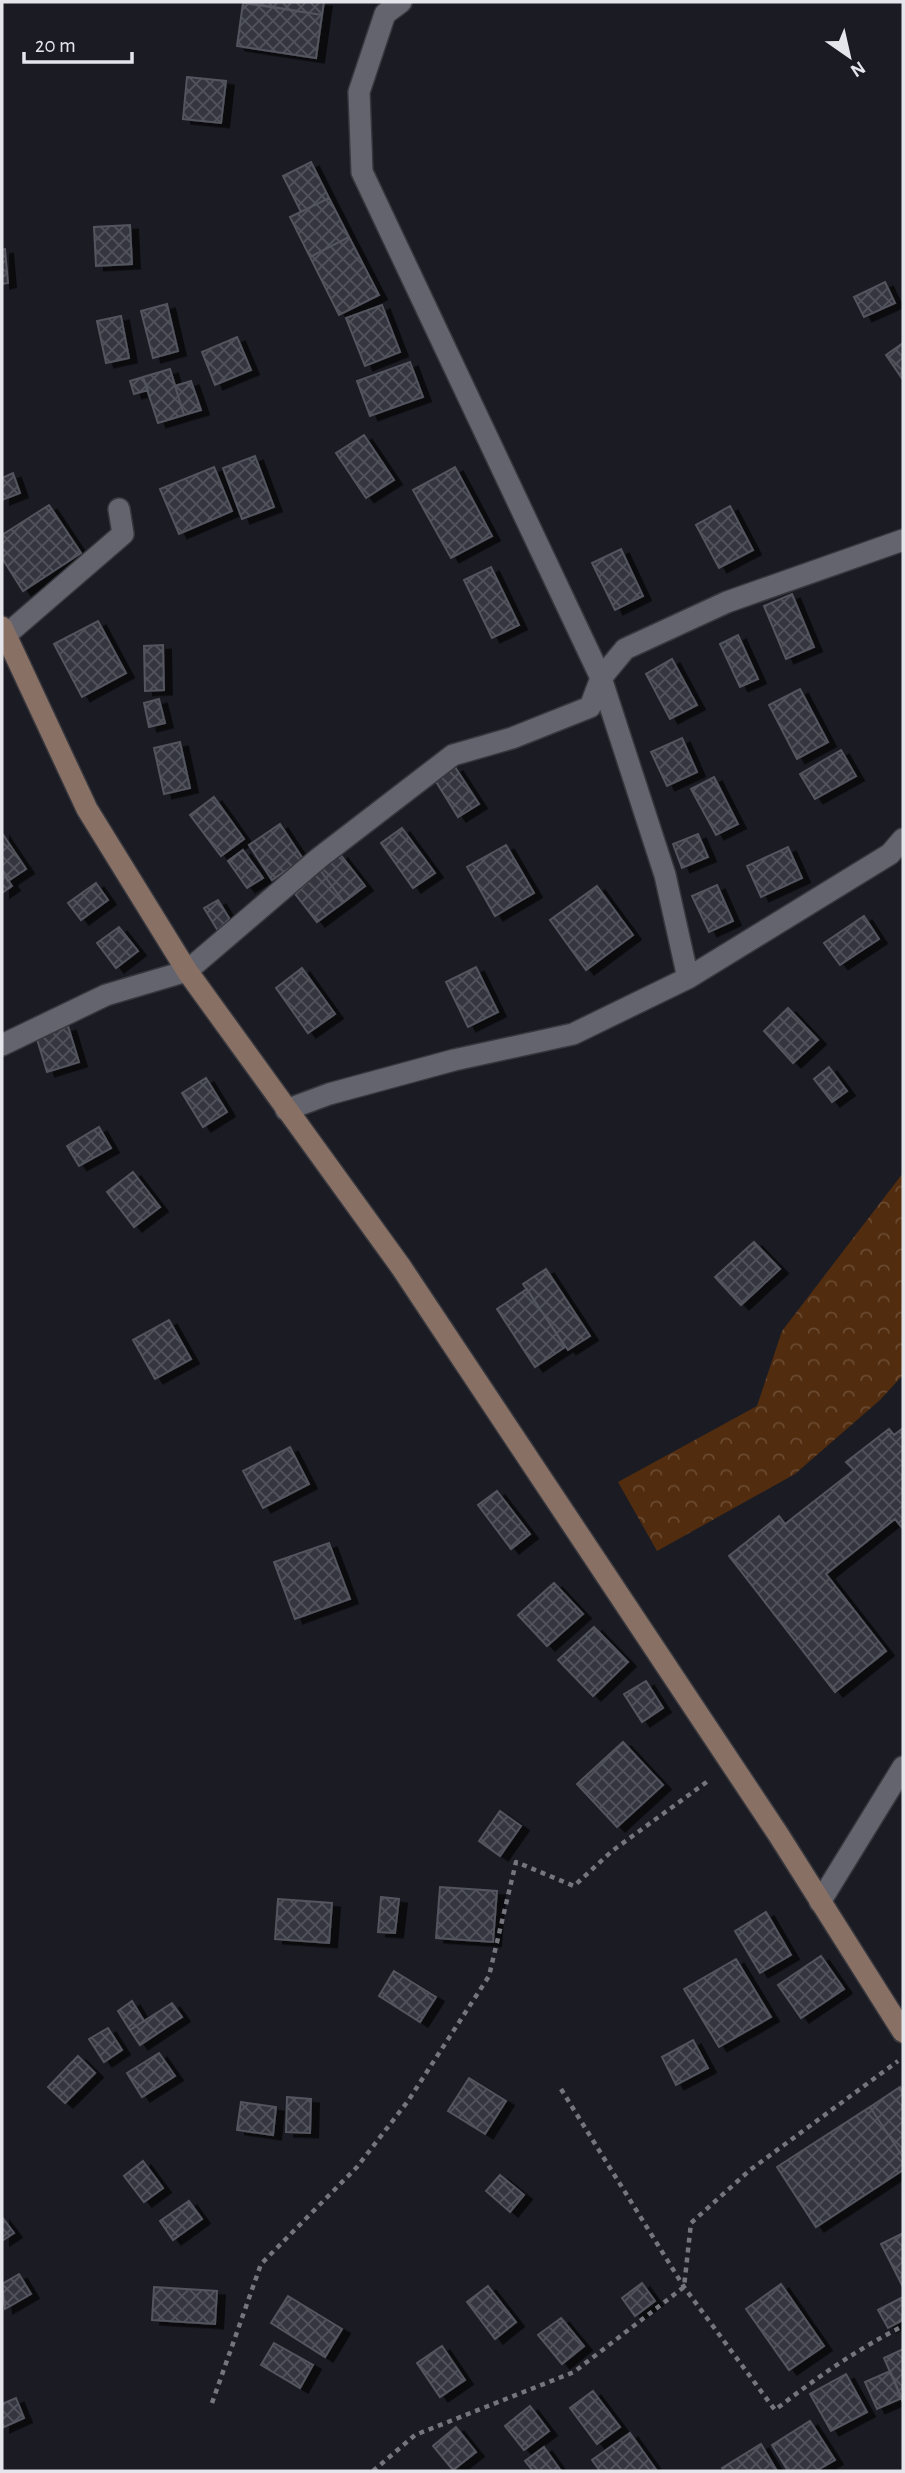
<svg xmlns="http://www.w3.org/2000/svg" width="905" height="2473" font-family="'Alegreya Sans',sans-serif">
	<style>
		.forest { fill: url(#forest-crowns) }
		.building { fill: url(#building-cross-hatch); stroke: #53545e; stroke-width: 2; filter: url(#shadow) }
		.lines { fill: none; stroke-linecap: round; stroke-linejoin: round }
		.lane-casing { stroke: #37373e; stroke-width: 24 }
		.street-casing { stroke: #37373e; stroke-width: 24 }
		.secondary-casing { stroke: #37373e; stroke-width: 24 }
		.path { stroke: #75757d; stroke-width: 4.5; stroke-dasharray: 5 5; stroke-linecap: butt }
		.lane { stroke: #63646e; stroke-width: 21 }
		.street { stroke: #63646e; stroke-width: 21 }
		.secondary { stroke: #897064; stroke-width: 21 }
	</style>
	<defs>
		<pattern id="forest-crowns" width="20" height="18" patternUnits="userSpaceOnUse" patternTransform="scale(1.75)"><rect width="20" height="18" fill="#512c0e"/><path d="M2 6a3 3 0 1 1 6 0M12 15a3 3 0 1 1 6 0" fill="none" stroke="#6a4a31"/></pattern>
		<pattern id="building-cross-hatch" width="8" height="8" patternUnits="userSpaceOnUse" patternTransform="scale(1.75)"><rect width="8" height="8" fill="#353640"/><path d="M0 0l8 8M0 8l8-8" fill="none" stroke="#52535c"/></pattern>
		<filter id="shadow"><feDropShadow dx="8" dy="4.5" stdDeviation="0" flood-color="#0009"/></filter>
	</defs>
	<rect width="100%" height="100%" fill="#1b1b24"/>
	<path class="forest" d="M903 1173V1375L880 1400 795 1474 657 1551 618 1482 757 1406 782 1331Z"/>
	<path class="building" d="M243 2H324L322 15Z
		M243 3 322 15 316 58 237 46Z
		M187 77 226 81 221 123 183 119Z
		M311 162 329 198 301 212 283 176Z
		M329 198 349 237 310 257 290 217Z
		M130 225 132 264 96 266 94 227Z
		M349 237 379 295 339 315 310 257Z
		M5 249 8 283 2 284V250Z
		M885 282 895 303 864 317 854 297Z
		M167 304 178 351 153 358 141 311Z
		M382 305 400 352 365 366 346 318Z
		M121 316 129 358 106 363 97 321Z
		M237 337 251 370 215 385 202 352Z
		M903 343V380L886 355Z
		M410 362 423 397 370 416 357 381Z
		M170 369 184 415 158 423 143 377Z
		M143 377 148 390 134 394 130 381Z
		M191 381 201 410 184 415 175 386Z
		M364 435 394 480 366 498 336 453Z
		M255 456 274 507 242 519 223 468Z
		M214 467 232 511 179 534 160 489Z
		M455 467 492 536 451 558 413 490Z
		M13 473 20 493 2 500V478Z
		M49 505 81 553 23 591 2 558V535Z
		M730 506 753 550 719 568 696 525Z
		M621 549 643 596 615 610 592 563Z
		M491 567 519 625 492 638 464 580Z
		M792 594 814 647 786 659 764 606Z
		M98 621 126 673 82 697 54 644Z
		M738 635 758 679 740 687 720 644Z
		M163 645 164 690 145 691 144 646Z
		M672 659 697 705 670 719 646 674Z
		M800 689 828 742 797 759 769 705Z
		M159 699 165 723 149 727 144 703Z
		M682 738 697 772 667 786 651 752Z
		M180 742 190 788 164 794 154 748Z
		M841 750 856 776 815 799 800 774Z
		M455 767 479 804 458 817 435 780Z
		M714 777 738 824 716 835 691 789Z
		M214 797 244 839 221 856 190 815Z
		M280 824 303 859 272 880 249 845Z
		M402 828 435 873 413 888 381 843Z
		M2 833 26 869 8 881 2 871Z
		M698 834 708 857 682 868 673 844Z
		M506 845 534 893 495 916 467 867Z
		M788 847 802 878 761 897 747 866Z
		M243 850 263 878 247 888 228 861Z
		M340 854 365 886 344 902 320 870Z
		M320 870 344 902 317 922 292 890Z
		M2 871 12 886 2 893Z
		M96 883 108 900 81 920 68 903Z
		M717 885 733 921 709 932 692 896Z
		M597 886 633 935 586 970 550 920Z
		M218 900 232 923 218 931 204 908Z
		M864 916 879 939 840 965 824 943Z
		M119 927 138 951 116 968 97 943Z
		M476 967 498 1012 468 1027 446 982Z
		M302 968 335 1014 308 1033 276 988Z
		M788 1008 818 1040 793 1063 764 1031Z
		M68 1026 79 1062 47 1072 36 1036Z
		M829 1067 847 1091 832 1102 814 1079Z
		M206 1078 227 1112 203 1127 182 1093Z
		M99 1127 111 1148 79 1166 67 1146Z
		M133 1172 160 1207 134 1227 107 1192Z
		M754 1242 780 1269 741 1305 715 1277Z
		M546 1269 590 1336 568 1350 523 1284Z
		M527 1289 565 1347 535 1367 497 1309Z
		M169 1320 191 1359 155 1379 133 1340Z
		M903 1428V1529L895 1519 826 1574 886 1651 835 1692 729 1556 779 1516 785 1524 854 1470 846 1462 889 1429 894 1435Z
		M290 1447 309 1484 263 1508 243 1471Z
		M497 1491 530 1534 511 1549 478 1505Z
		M329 1543 350 1599 295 1619 274 1562Z
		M554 1583 583 1614 547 1646 518 1615Z
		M594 1627 628 1662 593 1696 558 1660Z
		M646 1681 663 1708 642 1722 624 1694Z
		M623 1742 663 1785 617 1827 577 1784Z
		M500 1811 521 1826 500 1856 479 1841Z
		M440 1887 497 1891 493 1942 436 1938Z
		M381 1897 399 1899 395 1933 378 1932Z
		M278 1899 332 1903 329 1943 275 1939Z
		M766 1912 791 1955 760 1973 735 1931Z
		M821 1956 844 1989 801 2018 778 1985Z
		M736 1959 771 2017 719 2047 684 1989Z
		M394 1971 436 1997 420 2022 379 1996Z
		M132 2001 144 2021 130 2030 118 2011Z
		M172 2003 182 2017 140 2045 130 2030Z
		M108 2028 122 2050 104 2062 89 2039Z
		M693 2040 708 2068 676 2085 662 2057Z
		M159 2053 175 2076 142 2097 127 2073Z
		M78 2056 95 2073 65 2103 48 2087Z
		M469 2078 506 2101 485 2134 448 2111Z
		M900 2087 903 2093V2157L870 2107Z
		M287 2097 311 2099 310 2133 286 2132Z
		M241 2102 276 2107 273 2135 237 2130Z
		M870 2107 903 2157V2170L816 2227 777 2167Z
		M143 2161 163 2188 144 2202 124 2176Z
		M500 2175 524 2195 510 2212 486 2191Z
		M189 2201 202 2219 173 2240 160 2221Z
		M2 2217 14 2233 2 2241Z
		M903 2233V2287L881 2244Z
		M19 2274 31 2294 5 2309 2 2284Z
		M642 2283 655 2301 635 2316 622 2298Z
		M781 2284 824 2346 789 2370 746 2309Z
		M488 2286 516 2322 495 2339 467 2302Z
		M154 2287 217 2291 215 2324 152 2320Z
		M288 2296 342 2329 325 2357 271 2323Z
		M903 2297V2320L888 2328 878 2310Z
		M561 2318 584 2346 562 2364 538 2335Z
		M274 2343 313 2365 300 2388 261 2365Z
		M442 2346 465 2380 440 2397 417 2363Z
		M903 2349V2402L884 2358Z
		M890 2371 902 2398 877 2409 865 2382Z
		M846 2374 867 2412 831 2431 810 2394Z
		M593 2391 620 2427 597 2444 570 2408Z
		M16 2398 24 2418 2 2428V2404Z
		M530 2406 549 2431 524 2450 505 2426Z
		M810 2421 835 2460 816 2471H788L772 2445Z
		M456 2427 476 2452 453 2470 433 2446Z
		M630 2433 657 2471H600L592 2460Z
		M761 2444 777 2471H724L722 2468Z
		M544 2447 561 2471H533L525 2461Z"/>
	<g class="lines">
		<g class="lane-casing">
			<path id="lane" d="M6 635 123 534 119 509
				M820 1902 903 1767"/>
		</g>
		<g class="street-casing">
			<path id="street" d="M401 2 385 14 359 92 362 172 601 678 665 875 688 978
				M2 1045 106 995 187 971 319 858 453 755 512 738 590 707 601 678 625 649 727 602 903 540
				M286 1110 329 1094 454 1060 573 1034 688 978 890 854 903 839"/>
		</g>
		<g class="secondary-casing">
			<path id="secondary" d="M2 627 87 809 187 971 401 1267 778 1834 903 2032"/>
		</g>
		<path class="path" d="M561 2089 684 2287 775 2410C816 2378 856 2350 903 2326
			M212 2403 261 2264 357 2167 408 2101 489 1976 516 1862 574 1886 612 1851 708 1781
			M373 2471 415 2435 574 2372 684 2287 691 2223 750 2170 898 2061"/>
		<use href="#lane" class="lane"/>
		<use href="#street" class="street"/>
		<use href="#secondary" class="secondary"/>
	</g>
	<rect width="905" height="2473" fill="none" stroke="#e5e5ec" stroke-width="7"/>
	<g transform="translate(849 56) rotate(146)" stroke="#1b1b24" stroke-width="5" paint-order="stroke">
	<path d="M0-5L12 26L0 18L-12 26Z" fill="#e5e5ec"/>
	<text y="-10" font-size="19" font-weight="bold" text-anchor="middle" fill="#e5e5ec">N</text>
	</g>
	<path d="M24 52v10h108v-10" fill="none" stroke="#e5e5ec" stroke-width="3.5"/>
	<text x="35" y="52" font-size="21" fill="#e5e5ec" stroke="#1b1b24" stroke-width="5" paint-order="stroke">20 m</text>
</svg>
